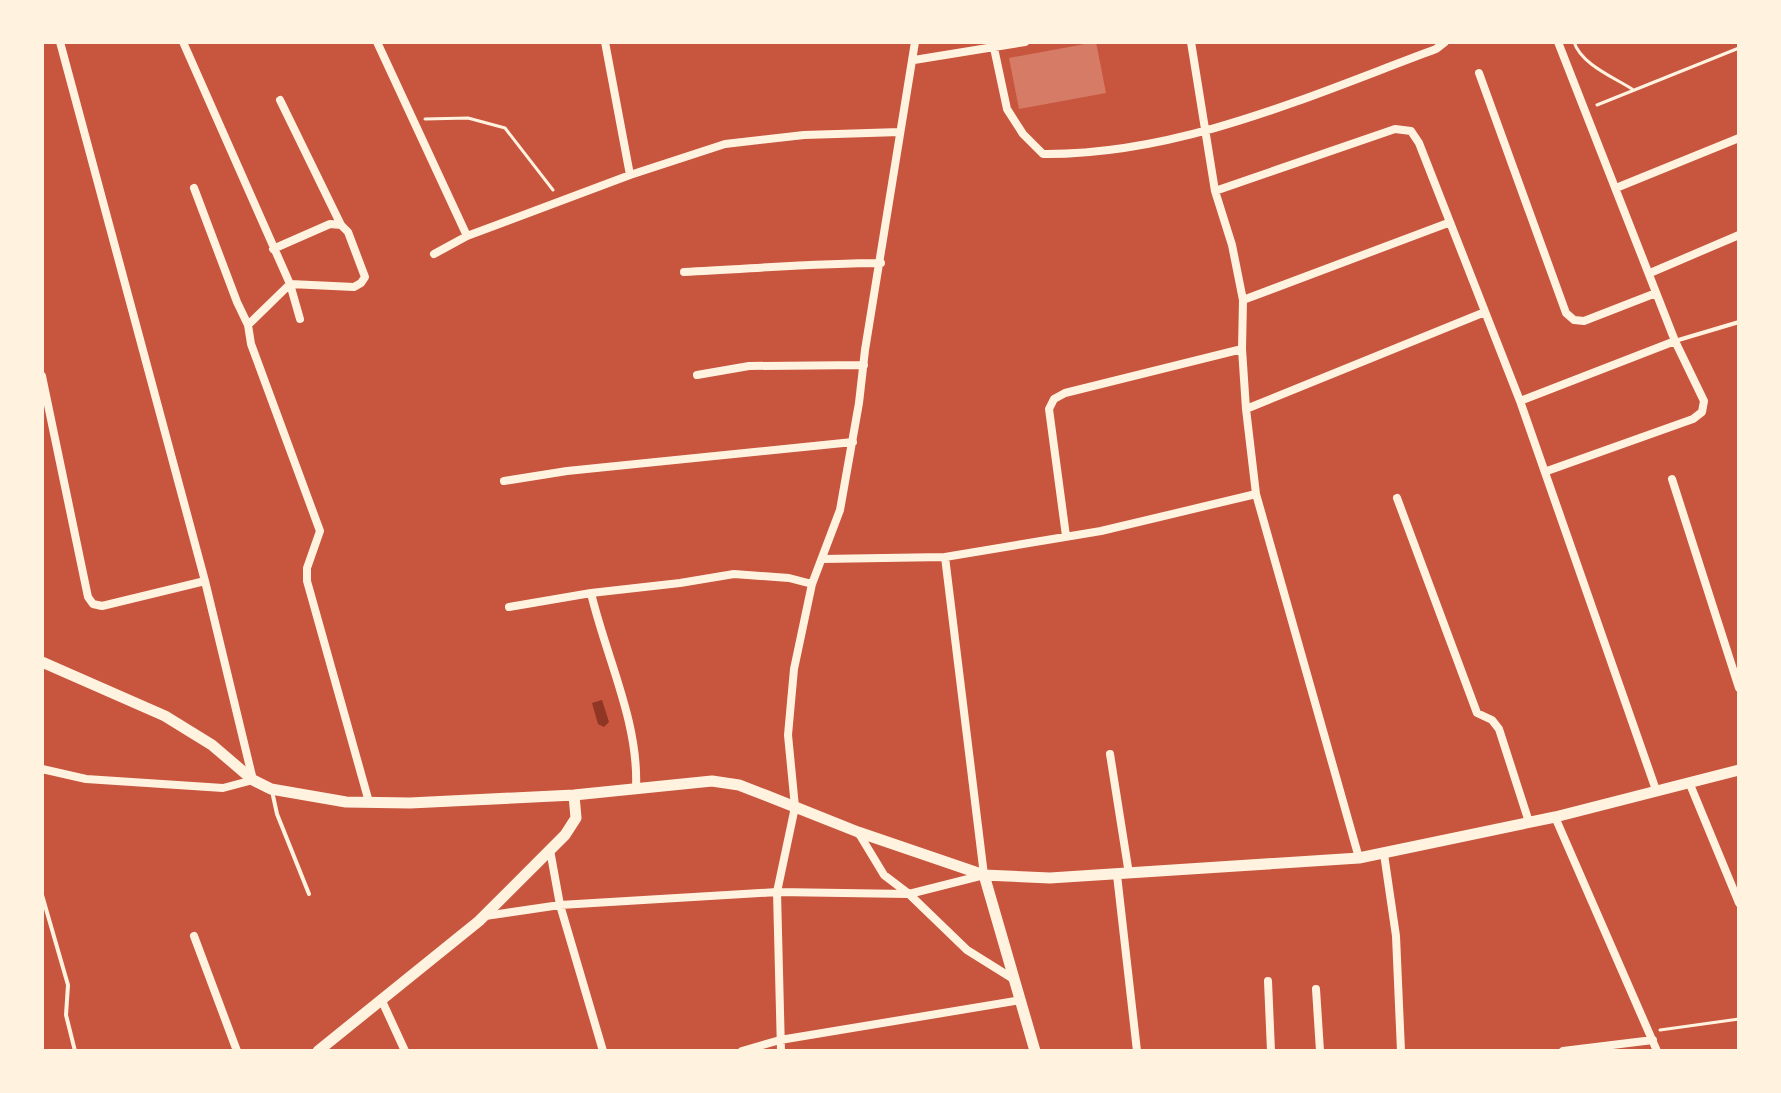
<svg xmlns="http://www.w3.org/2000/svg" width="1781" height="1093" font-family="'Source Sans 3',sans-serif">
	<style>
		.water { fill: #8f3625 }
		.building { fill: #d67c66 }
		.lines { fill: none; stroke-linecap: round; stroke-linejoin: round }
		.path { stroke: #fff3e0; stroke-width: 3 }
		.service { stroke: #fff3e0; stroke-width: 4 }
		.minor { stroke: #fff3e0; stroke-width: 8 }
		.tertiary { stroke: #fff3e0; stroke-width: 11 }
	</style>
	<rect width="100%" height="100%" fill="#c8553d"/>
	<path class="water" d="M602 700 609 722 604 727 598 724 592 703Z"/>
	<path class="building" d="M1096 42 1106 93 1019 109 1009 58Z"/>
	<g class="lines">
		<path class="path" d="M1574 42C1581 64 1613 77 1632 89
			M1597 105 1739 48
			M425 119 468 118 505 128 553 190
			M1660 1030 1739 1019"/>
		<path class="service" d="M1675 341 1739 322
			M272 791 277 814 309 894
			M42 895 68 985 66 1015 75 1051"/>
		<path class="minor" d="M183 42 290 284 300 319
			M377 42 467 236
			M605 42 630 175
			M994 48 1007 109 1023 134 1043 154C1180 155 1309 96 1436 49L1445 42
			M914 60 1025 42
			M1479 73 1566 313 1574 320 1584 321 1656 293
			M280 100 341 225 348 232 365 277 361 283 354 287 290 284 248 325 251 344 320 531 307 568V581L369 802
			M194 188 237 302 248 325
			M1616 188 1739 138
			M1215 191 1395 129 1411 131 1419 143 1520 401
			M273 249 330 224 341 225
			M434 254 467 236 630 175 725 144 804 135 900 132
			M684 272C750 269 815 263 881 263
			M1650 273 1739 235
			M1243 300 1448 223
			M1242 349 1246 409 1256 494 1359 858
			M697 375 749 366 864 365
			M42 376 88 597 93 604 102 606 205 581
			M1246 409 1485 312
			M1547 471 1693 419 1702 412 1704 401 1675 341 1558 42
			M1672 479 1739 688
			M504 481 567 471 853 442
			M1397 498 1477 713 1492 720 1499 729 1529 822
			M1066 536 1049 409 1054 399 1065 393 1242 349 1243 300 1232 245 1215 191 1191 42
			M945 557 1101 531 1256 494
			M822 559 945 557 984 875 909 894 884 875 858 832
			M509 607 591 593
			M1110 754 1129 874
			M42 769 86 779 223 788 253 780 205 581 60 42
			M1689 782 1739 903
			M636 788C639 722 606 657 591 593L680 583 734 574 789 578 812 584
			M1656 790 1520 401 1675 341
			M1555 817 1657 1051
			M550 850 560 905 603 1051
			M1384 854 1396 936 1401 1051
			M1117 875 1137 1051
			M485 916 560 905 777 892 909 894 967 950 1015 980
			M194 936 237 1051
			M1268 981 1271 1051
			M1316 989 1320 1051
			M382 1001 405 1051
			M742 1051 780 1040 1021 1000
			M781 1051 777 892 795 807 788 735 794 669 812 584 840 510 859 403 865 350 915 42
			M1563 1051 1653 1040"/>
		<path class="tertiary" d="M42 662 165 716 212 745 253 780 271 789 346 802 410 803 574 795 712 781 739 785 765 795 858 832 984 875 1050 878 1359 858 1555 817 1739 770
			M984 875 1035 1051
			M318 1051 479 921 565 835 576 818 574 795"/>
	</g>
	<rect width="1781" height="1093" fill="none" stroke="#fff3e0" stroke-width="88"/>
</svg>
